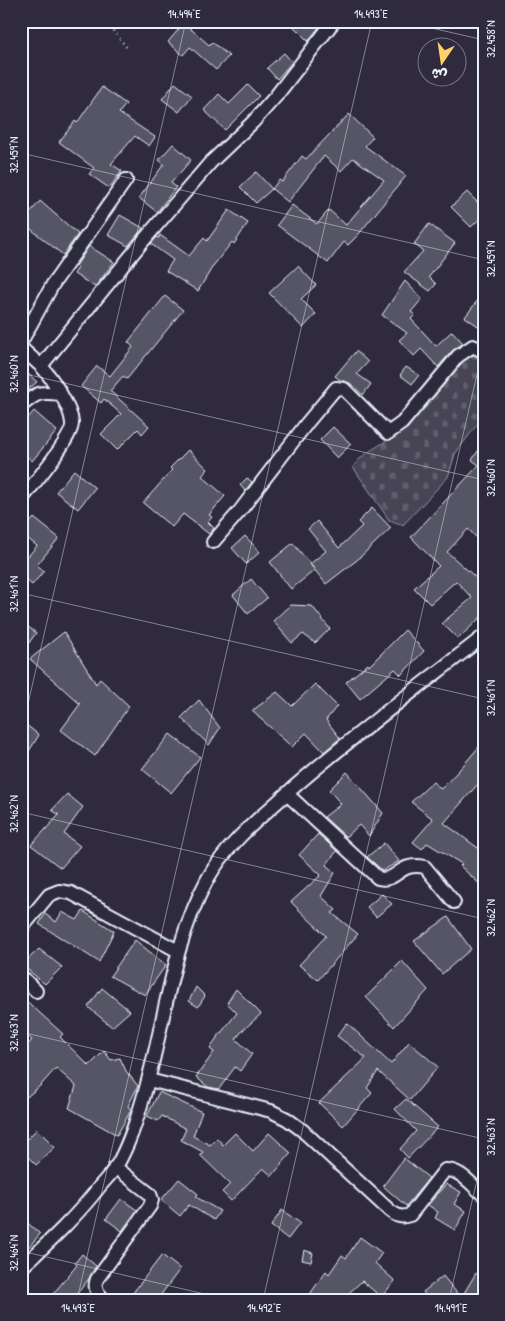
<svg xmlns="http://www.w3.org/2000/svg" width="505" height="1321" font-family="'Patrick Hand','Playpen Sans Arabic',sans-serif">
	<style>
		.cemetery { fill: url(#cemetery-stones); stroke: #979aa6 }
		.building { fill: #575565; stroke: #e8f1f8 }
		.lines { fill: none; stroke-linecap: round; stroke-linejoin: round }
		.street-casing { stroke: #e8f1f8; stroke-width: 16 }
		.path { stroke: #e8f1f8; stroke-width: 2.5; stroke-dasharray: 1 4; stroke-linecap: butt }
		.street { stroke: #2f2a3d; stroke-width: 12 }
		.ticks { fill: none; stroke: #e8f1f8; stroke-width: 1; stroke-opacity: 0.45 }
		.neatline { fill: none; stroke: #e8f1f8; stroke-width: 2 }
		.ticks-label { font-size: 12px; text-anchor: middle; fill: #e8f1f8 }
	</style>
	<defs>
		<pattern id="cemetery-stones" width="16" height="16" patternUnits="userSpaceOnUse" patternTransform="scale(1.25)"><rect width="16" height="16" fill="#464455"/><path d="M2 7V4a2 2 0 0 1 4 0v3zM10 15v-3a2 2 0 0 1 4 0v3z" fill="#615f6e"/></pattern>
	</defs>
	<rect width="100%" height="100%" fill="#2f2a3d"/>
	<filter id="ink" filterUnits="userSpaceOnUse"><feTurbulence type="fractalNoise" baseFrequency=".02" numOctaves="2"/><feDisplacementMap in="SourceGraphic" scale="10" xChannelSelector="R" yChannelSelector="G"/><feConvolveMatrix kernelMatrix="1 2 1 2 8 2 1 2 1" color-interpolation-filters="sRGB"/></filter>
	<g filter="url(#ink)">
		<path class="cemetery" d="M472 351 484 358V407L479 414V422L455 454 448 477 403 525 389 520 353 467C362 452 382 446 395 434 423 408 447 380 472 351Z"/>
		<path class="building" d="M288 21H324L308 41Z
			M184 23 209 45 212 42 229 56 216 70 190 47 183 55 168 42Z
			M284 53 292 62 277 79 267 68Z
			M175 83 192 96 179 112 162 99Z
			M248 85 259 96 225 130 204 110 219 94 229 104Z
			M102 87 126 104 119 113 155 137 149 146 135 136 111 164 122 171 109 188 89 174 94 168 59 142 75 121 77 123Z
			M349 114 373 137 365 146 406 176 358 235 348 245 344 242 328 263 277 225 292 205 317 224 329 210 346 225 384 180 353 158 341 171 324 156 288 202 272 189 279 180 282 182 302 156 306 159Z
			M173 144 191 160 171 183 176 187 157 212 139 198 164 164 159 160Z
			M256 172 272 189 256 203 240 187Z
			M467 192 484 209V215L471 227 451 207Z
			M40 201 78 234 63 255 22 222Z
			M229 210 248 223 234 244 232 242 213 266 198 291 166 271 173 260 151 244 157 237 159 238 160 235 189 256 204 238 207 241Z
			M120 215 143 228 128 246 108 235Z
			M429 224 455 243 429 277 436 284 430 291 404 272 423 251 414 244Z
			M89 246 114 262 95 287 74 274 78 268 76 266Z
			M298 266 316 285 301 299 316 314 303 328 269 293Z
			M405 281 422 299 411 312 415 315 411 319 436 346 452 331 463 343 452 351 438 367 421 349 414 356 399 340 407 333 382 315Z
			M484 292V330L465 317Z
			M165 296 183 310 127 379 123 376 110 391 149 426 142 434 138 429 117 450 101 434 121 414 104 399 101 403 81 386 97 366 110 376 133 347 128 342Z
			M356 351 368 362 357 374 371 384 363 395 350 383 340 380 335 376Z
			M21 367 37 382 21 395Z
			M406 367 419 375 412 384 400 375Z
			M34 411 57 431 32 461 21 451V426Z
			M333 427 351 444 337 458 320 440Z
			M484 442V533L478 539 468 529 447 552 484 585V614L458 639 442 623 472 598 456 581 430 604 414 588 439 566 411 537 479 465 472 460Z
			M188 450 208 469 202 476 225 496 209 515 212 517 208 522 214 528 209 534 183 514 172 527 143 503 172 470 170 468Z
			M74 470 95 488 78 509 56 492Z
			M247 478 252 482 245 491 240 485Z
			M372 508 391 528 357 560 326 584 310 564 326 551 308 529 317 521 339 548 362 526 358 522Z
			M34 518 59 538 37 565 44 571 32 585 21 575V564L37 546 21 533Z
			M245 536 260 552 246 564 232 548Z
			M293 543 315 570 291 589 270 562Z
			M251 579 267 598 248 614 233 595Z
			M290 605 312 606 330 629 315 643 303 634 292 643 273 621Z
			M21 621 36 633 21 654Z
			M405 630 424 651 401 675 395 669 360 699 346 682 368 664 369 666Z
			M64 632 96 684 100 679 129 706 95 756 61 730 80 704 30 659Z
			M315 684 337 706 326 720 340 738 324 752 306 733 292 747 252 711 277 692 292 706Z
			M199 700 220 728 209 745 181 718Z
			M21 721 39 735 21 764Z
			M170 734 200 757 171 793 142 769Z
			M484 741V777L444 823 478 848 484 842V888L460 866 462 864 427 843 422 849 413 842 433 819 411 802 433 782 441 789 460 769Z
			M347 772 383 813 369 836 359 825 346 837 324 817 341 804 329 790Z
			M67 794 83 807 64 834 80 846 61 868 31 845 59 815 52 810Z
			M318 834 337 851 326 865 335 873 321 896 336 910 332 913 358 934 318 980 299 965 326 936 291 902 321 875 299 855Z
			M384 843 399 861 384 870H382L367 857Z
			M382 894 392 904 376 917 367 907Z
			M83 911 114 931 99 962 39 924 45 914 56 922 62 912 77 920Z
			M448 917 471 949 442 974 414 941Z
			M135 940 166 965 145 995 110 976Z
			M39 949 62 967 45 984 22 965Z
			M402 961 428 990 394 1027 366 997Z
			M196 987 205 996 198 1007 189 1001Z
			M102 988 130 1011 112 1027 88 1007Z
			M236 989 261 1014 242 1031 236 1039 252 1054 240 1071 235 1067 219 1089 208 1087 196 1077 214 1052 210 1049 216 1039 237 1013 227 1003Z
			M21 996 63 1034 60 1037 89 1066 104 1051 111 1060 120 1058 126 1071 138 1086 128 1106 131 1110 117 1135 69 1108 76 1086 56 1068 41 1085 21 1102V1053L32 1040 21 1030Z
			M347 1023 391 1064 409 1042 438 1067 410 1100 378 1071 367 1088 372 1093 343 1126 319 1103 366 1058 337 1036Z
			M159 1092 202 1112 193 1136 210 1145 217 1138 223 1145 235 1133 253 1151 269 1133 291 1153 272 1176 263 1168 231 1201 222 1192 230 1184 200 1155 203 1152 181 1140 186 1129 162 1116 158 1121 147 1116Z
			M406 1099 438 1127 408 1158 400 1149 416 1131 395 1109Z
			M37 1129 55 1147 36 1165 21 1150V1145Z
			M404 1158 429 1178 406 1206 383 1186Z
			M179 1179 198 1194 196 1197 220 1211 214 1220 189 1205 180 1216 161 1200Z
			M446 1184 461 1192 454 1204 466 1211 455 1230 435 1218 438 1212 428 1205Z
			M121 1199 137 1210 122 1231 106 1219Z
			M282 1210 300 1223 288 1239 271 1226Z
			M21 1217 40 1234 21 1256Z
			M360 1237 382 1253 375 1263 395 1281 381 1297 362 1281 350 1292 345 1300H306L326 1271 329 1274 342 1255 346 1258Z
			M304 1250 313 1253 311 1262 302 1260Z
			M82 1254 96 1266 88 1280 72 1300H48L77 1265 75 1263Z
			M162 1255 180 1269 157 1300H140L132 1294Z
			M476 1273 484 1280V1300H429L423 1292 443 1276 461 1298Z"/>
		<g class="lines">
			<g class="street-casing">
				<path id="street" d="M21 342 53 284 126 180
					M21 348 41 366
					M21 406C37 393 39 391 60 394
					M21 500C31 487 74 436 72 423 71 407 52 378 41 366L143 241 210 163 253 122 276 96 334 21
					M213 542 239 512 307 423 336 388 344 389 388 433 402 423 458 356 473 346 484 352
					M287 794 378 878C398 883 398 861 425 867L454 902
					M21 929 49 895 59 891 71 893 178 951
					M21 976 36 991
					M149 1080 271 1111 287 1119 302 1130 390 1211C397 1216 401 1218 410 1215L445 1170C461 1169 472 1186 484 1195
					M21 1268C49 1242 77 1216 100 1186 105 1180 111 1174 116 1167 129 1145 137 1119 144 1095 165 1023 171 947 207 880 227 843 262 816 293 788 354 735 420 686 484 636
					M104 1300C98 1293 93 1289 97 1279L150 1206 152 1200 150 1194 115 1167"/>
			</g>
			<path class="path" d="M111 21 112 29 127 48"/>
			<use href="#street" class="street"/>
		</g>
	</g>
	<path class="ticks" d="M401 21 484 40M21 153 484 260M21 373 484 480M21 593 484 699M21 734 186 21M21 812 484 919M21 1032 484 1139M21 1251 230 1300M77 1300 372 21M263 1300 484 344M449 1300 484 1150"/>
	<rect width="505" height="1321" fill="none" stroke="#2f2a3d" stroke-width="55"/>
	<g transform="translate(442 62) rotate(193)"><circle r="24" fill="#2f2a3d" stroke="#797a88"/>
	<path d="M0-4L9 19L0 12L-9 19Z" fill="#ffd166"/>
	<text y="-8" font-size="14" font-weight="bold" text-anchor="middle" fill="#e8f1f8">ش</text>
	</g>
	<rect x="28" y="28" width="450" height="1266" class="neatline"/>
	<g class="ticks-label">
		<text x="184" y="18">14.494°E</text>
		<text x="371" y="18">14.493°E</text>
		<text transform="translate(491 39) rotate(-90)" y="4">32.458°N</text>
		<text transform="translate(14 155) rotate(-90)" y="4">32.459°N</text>
		<text transform="translate(491 259) rotate(-90)" y="4">32.459°N</text>
		<text transform="translate(14 374) rotate(-90)" y="4">32.460°N</text>
		<text transform="translate(491 478) rotate(-90)" y="4">32.460°N</text>
		<text transform="translate(14 594) rotate(-90)" y="4">32.461°N</text>
		<text transform="translate(491 698) rotate(-90)" y="4">32.461°N</text>
		<text transform="translate(14 814) rotate(-90)" y="4">32.462°N</text>
		<text transform="translate(491 918) rotate(-90)" y="4">32.462°N</text>
		<text transform="translate(14 1033) rotate(-90)" y="4">32.463°N</text>
		<text transform="translate(491 1137) rotate(-90)" y="4">32.463°N</text>
		<text transform="translate(14 1253) rotate(-90)" y="4">32.464°N</text>
		<text x="78" y="1312">14.493°E</text>
		<text x="264" y="1312">14.492°E</text>
		<text x="451" y="1312">14.491°E</text>
	</g>
</svg>
